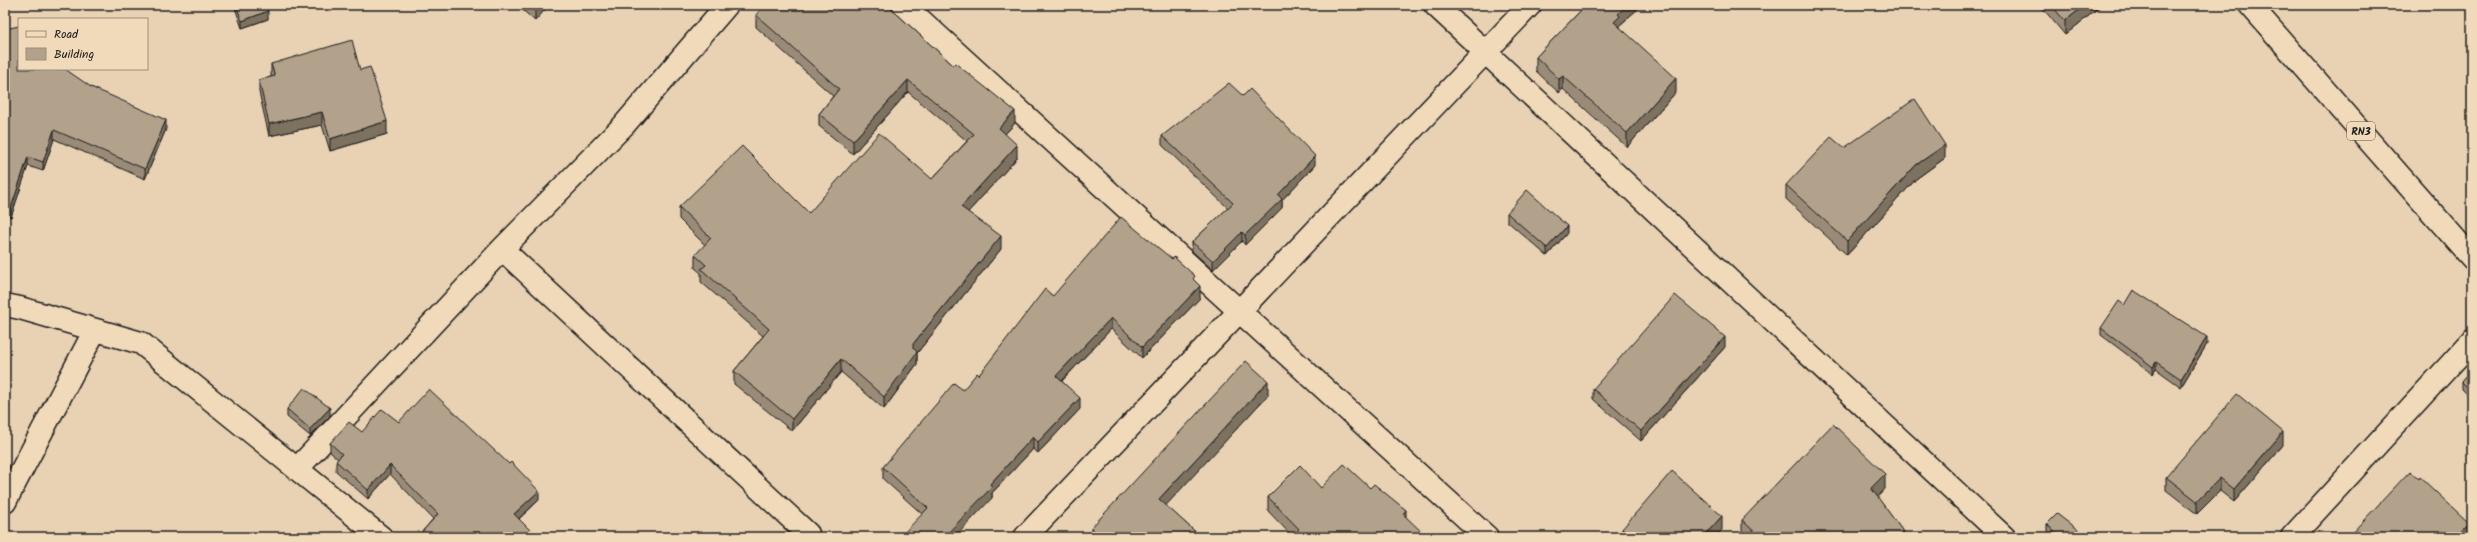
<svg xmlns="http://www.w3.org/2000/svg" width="2477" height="542" font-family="Kalam,sans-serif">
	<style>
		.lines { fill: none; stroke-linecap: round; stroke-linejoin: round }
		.minor-casing { stroke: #1c1c1c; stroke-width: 25 }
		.primary-casing { stroke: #1c1c1c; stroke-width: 25 }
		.trunk-casing { stroke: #1c1c1c; stroke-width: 25 }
		.minor { stroke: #f1dab9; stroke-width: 22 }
		.primary { stroke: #f1dab9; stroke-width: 22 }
		.trunk { stroke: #f1dab9; stroke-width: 22 }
		.wall { fill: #998b78; stroke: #1c1c1c }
		.shaded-wall { fill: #7d7161; stroke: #1c1c1c }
		.building { fill: #b2a28b; stroke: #1c1c1c }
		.labels { text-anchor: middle; stroke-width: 3.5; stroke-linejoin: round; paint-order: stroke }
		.shield { fill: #f1dab9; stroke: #5c554b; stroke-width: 1 }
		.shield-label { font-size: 11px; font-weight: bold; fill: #1c1c1c }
	</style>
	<rect width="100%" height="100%" fill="#e8d2b3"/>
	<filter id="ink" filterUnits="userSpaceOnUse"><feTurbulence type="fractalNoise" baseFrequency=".025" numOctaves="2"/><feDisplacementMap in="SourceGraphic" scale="8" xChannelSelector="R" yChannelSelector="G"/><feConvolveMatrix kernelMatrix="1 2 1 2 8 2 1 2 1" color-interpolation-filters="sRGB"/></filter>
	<g filter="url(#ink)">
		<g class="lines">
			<g class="minor-casing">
				<path id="minor" d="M904 5 1487 537
					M1435 5 2004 537
					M502 249 808 534
					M5 305 20 308 141 343 381 537
					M297 469 502 249 624 125 727 5
					M5 502 95 330
					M2292 537 2472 341"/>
			</g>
			<g class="primary-casing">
				<path id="primary" d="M1025 537 1530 5"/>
			</g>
			<g class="trunk-casing">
				<path id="trunk" d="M2250 5 2472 258"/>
			</g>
			<use href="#minor" class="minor"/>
			<use href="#primary" class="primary"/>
			<use href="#trunk" class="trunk"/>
		</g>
		<path class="wall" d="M234 5H266L268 19 242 28Z
			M517 5H549L535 21Z
			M1460 5H1473L1468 11Z
			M1586 5H1642L1620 25V28L1676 92 1627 147 1563 89 1559 93 1536 71V57Z
			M2040 5H2102L2065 35Z
			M756 15 1015 123 1005 134 1017 158 968 212 1001 249 917 353V364L884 409 841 372 792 431 734 384V371L763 336 701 282V273L695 268V255L705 245 679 219V207L809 213 932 179 967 141 908 92 853 154 819 126V114L833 96 756 27Z
			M5 29 19 69 91 87 166 129 145 179 54 139 43 171 28 166 11 217 5 215Z
			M271 64 360 70 387 134 330 151 322 125 269 136 259 92V80L271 77Z
			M1162 136 1315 165 1282 200V208L1245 245 1242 241 1213 270 1192 251V242L1228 208 1162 145Z
			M1844 148 1945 158 1916 179 1847 255 1786 199V185Z
			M1507 213 1567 233 1547 256 1507 221Z
			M1195 281 1200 298 1142 358 1111 329 1062 381 1080 409 1038 453 1033 449 992 493V498L922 514 883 479V467L979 375 1053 296Z
			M2124 305 2207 344 2181 387 2156 369 2153 374 2101 335V328Z
			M1725 347 1641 441 1593 399V389Z
			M2472 371V400L2462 389V382Z
			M1268 395 1165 505 1201 537H1091V528Z
			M287 409 330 416 310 436 287 417Z
			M399 422 539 500 519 519 530 537H420V534L433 519 390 474 368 499 336 471V461L338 459 330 452V443L362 432Z
			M2283 445 2234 502 2220 491 2197 514 2166 490V477Z
			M1321 488H1370L1406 510 1292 536 1268 511V497Z
			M1885 489 1877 497 1907 537H1744L1742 535V520Z
			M2047 524 2087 537H2052L2047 531Z
			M1622 529 1722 530 1715 537H1622Z"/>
		<path class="shaded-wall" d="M538 5H549L535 21V8Z
			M1468 5H1473L1468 11Z
			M1627 5H1642L1620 25V29L1614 22 1618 14Z
			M2085 5H2102L2065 35V21Z
			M268 11V19L242 28V21Z
			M1563 76V89L1559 93V79Z
			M1676 78V92L1627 147V133Z
			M908 80V92L853 154V141Z
			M1015 111V123L999 141V128Z
			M322 112V125L269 136V124Z
			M166 120V129L145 179V169Z
			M387 121V134L330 151V139Z
			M54 130V139L43 171V162Z
			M1017 145V158L961 220V207Z
			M1945 145V158L1916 179 1847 255V241L1916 165Z
			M1315 156V165L1282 200V208L1245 245V235L1278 195Z
			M28 157V166L11 217V208Z
			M1567 226V233L1547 256V248Z
			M1242 232V241L1213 270V261Z
			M1001 236V249L917 353V364L884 409V397L913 344Z
			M1200 286V298L1142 358V347Z
			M1111 318V329L1056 387V376Z
			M1725 337V347L1641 441V431Z
			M2207 337V344L2181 387V379Z
			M841 359V372L792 431V419Z
			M2156 362V369L2153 374V367Z
			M1268 381V395L1159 513V499Z
			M1080 398V409L1038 453V442Z
			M330 408V416L310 436V429Z
			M2283 432V445L2234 502V489Z
			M1033 437V449L992 493V498L955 537H944L990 484Z
			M390 465V474L368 499V490Z
			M1885 474V489L1871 504V488Z
			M2220 478V491L2197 514V501Z
			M539 491V500L514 523V514Z
			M1406 510V524L1403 514Z
			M1722 516V530L1715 537H1703Z
			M2469 523V537H2456Z
			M530 530V537H524Z"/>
		<path class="building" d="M236 5H266L268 11 242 21Z
			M531 5H538L535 8Z
			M764 5H887L953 65 955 63 1015 111 999 128 1017 145 961 207 1001 236 913 344V348L917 352 884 397 841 359 792 419 734 371 769 329 701 269 706 265 695 255 711 238 679 207 742 146 809 213 879 133 932 179 974 134 908 80 853 141 819 114 839 89 756 15Z
			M1586 5H1627L1618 14 1620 16 1614 22 1676 78 1627 133 1563 76 1559 79 1536 57Z
			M2051 5H2085L2065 21Z
			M19 26V69H65L91 87 166 120 145 169 54 130 43 162 28 157 11 208 5 206V29Z
			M352 40 360 70 370 67 387 121 330 139 322 112 269 124 259 80 275 76 271 64Z
			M1229 83 1243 96 1250 89 1315 156 1278 195 1282 199 1245 235 1242 232 1213 261 1192 242 1233 203 1162 136Z
			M1915 99 1945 145 1916 165 1847 241 1786 185 1831 137 1844 148Z
			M1527 190 1567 226 1547 248 1507 213Z
			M1121 217 1172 259 1174 257 1195 276 1193 279 1200 286 1142 347 1111 318 1056 376 1080 398 1038 442 1033 437 990 484 992 487 944 537H900L928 508 883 467 954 383 963 390 977 373 979 375 1045 289 1053 296Z
			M2133 290 2207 337 2181 379 2156 362 2153 367 2101 328 2119 301 2124 305Z
			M1675 295 1725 337 1641 431 1593 389Z
			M1246 361 1268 381 1159 499 1201 537H1101L1091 528Z
			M2472 371V392L2462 382Z
			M304 388 330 408 310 429 287 409Z
			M429 389 509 464 511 462 539 491 514 514 530 530 524 537H424L420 534 438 514 390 465 368 490 336 461 342 454 330 443 349 422 362 432 382 409 399 422Z
			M2237 394 2283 432 2234 489 2220 478 2197 501 2166 477Z
			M1833 424 1885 474 1871 488 1907 537H1760L1742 520Z
			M1344 464 1370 488 1374 484 1406 510 1403 514 1427 537H1292L1299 529 1268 497 1300 465 1321 488Z
			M1672 471 1722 516 1703 537H1631L1622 529Z
			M2410 471 2419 479 2420 477 2469 523 2456 537H2348Z
			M2057 514 2087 537H2059L2047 524Z"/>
	</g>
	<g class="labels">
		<rect class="shield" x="2347" y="122" width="28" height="18" rx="3"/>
		<g class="shield-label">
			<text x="2361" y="135">RN3</text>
		</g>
	</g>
	<rect width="2477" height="542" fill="none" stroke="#f1dab9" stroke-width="20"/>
	<rect x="10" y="10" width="2457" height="522" fill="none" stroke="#1c1c1c" stroke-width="1.5" filter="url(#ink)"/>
	<rect x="18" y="18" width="130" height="52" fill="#f1dab9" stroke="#9c8e7a"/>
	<rect x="26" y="31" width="20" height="6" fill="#f1dab9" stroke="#9c8e7a"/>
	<text x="54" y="38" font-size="12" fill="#1c1c1c">Road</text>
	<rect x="26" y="48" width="20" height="12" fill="#b2a28b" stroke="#9c8e7a"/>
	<text x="54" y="58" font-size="12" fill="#1c1c1c">Building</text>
</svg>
